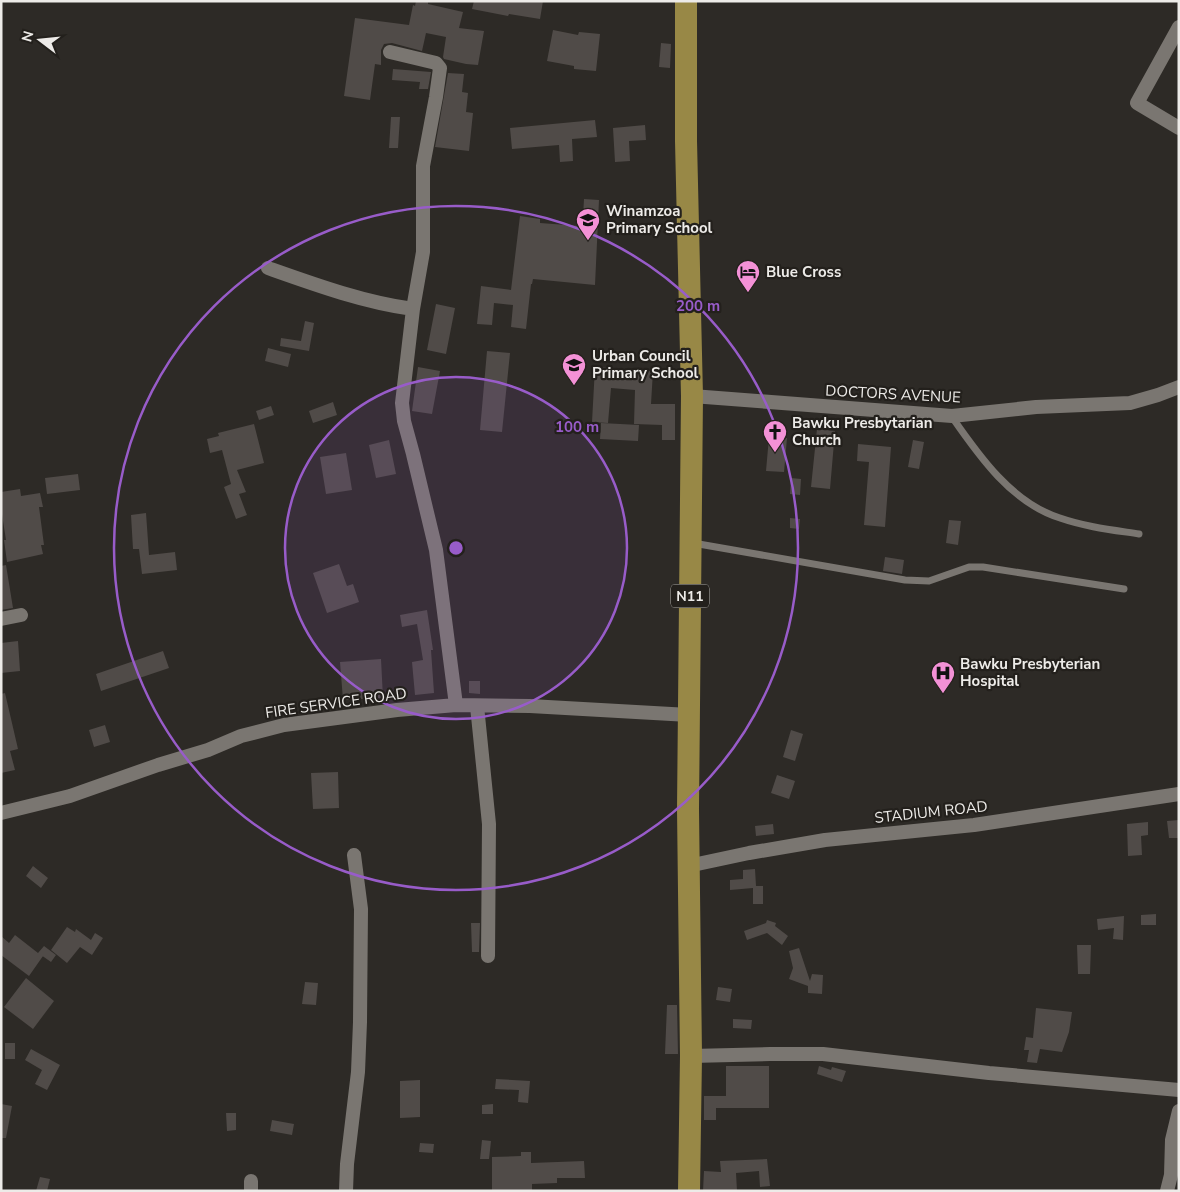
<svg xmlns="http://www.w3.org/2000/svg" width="1180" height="1192" font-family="'Nunito Sans',sans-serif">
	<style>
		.building { fill: #504b48 }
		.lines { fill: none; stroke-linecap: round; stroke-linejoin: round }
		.service { stroke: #7a7671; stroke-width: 7 }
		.minor { stroke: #7a7671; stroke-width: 14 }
		.trunk { stroke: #988846; stroke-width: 22 }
		.ring { fill: none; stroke: #985cc9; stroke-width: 2.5 }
		.labels { text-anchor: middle; stroke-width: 4.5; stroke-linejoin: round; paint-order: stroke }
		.shield { fill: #23201c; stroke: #b0aeab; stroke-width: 1 }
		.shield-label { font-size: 14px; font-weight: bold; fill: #edebe8 }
		.poi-label { font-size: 15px; font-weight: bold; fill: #edebe8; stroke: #23201c; text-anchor: start }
		.street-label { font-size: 15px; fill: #edebe8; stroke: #23201c }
		.centre { fill: #985cc9; stroke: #23201c; stroke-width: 2.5 }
		.ring-label { font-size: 15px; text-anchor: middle; font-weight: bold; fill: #985cc9; stroke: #23201c; stroke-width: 4.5; stroke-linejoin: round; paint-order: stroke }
	</style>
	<rect width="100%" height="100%" fill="#2d2a26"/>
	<path class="building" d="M416 1H428V4L463 12 459 28 484 31 478 65 466 64 444 59 443 57 446 37 426 33 422 51 392 43 384 44 381 50V65L375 64 370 100 344 96 355 18 409 25 413 5 415 6Z
		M474 1H543L540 19 509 14 508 16 472 9Z
		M553 30 578 35 579 32 600 34 596 71 574 69V66L547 61Z
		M661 43 671 44 670 68 659 67Z
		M393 69 431 72 428 89H419L420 82 392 80Z
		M448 73 464 74 462 92 468 93 466 112 473 113 469 151 435 147Z
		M391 117H400L398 148H389Z
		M595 120 597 137 572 139 573 161 560 162 559 145 512 149 510 128Z
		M645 125 646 140 629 141 630 161 615 162 613 128Z
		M584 199 599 200 595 285 533 279 532 284H531L526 329 511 327 513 305 494 303 492 325 477 324 481 286 511 290 520 216 540 219V223L580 226 581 217H583Z
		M436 304 455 308 446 354 427 350Z
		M305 321 314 323 309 351 280 346 281 338 301 341Z
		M268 348 291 354 288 367 265 361Z
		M487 351 510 353 502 432 480 430Z
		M418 367 440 371 432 414 412 411Z
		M595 367 612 368V372L636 375 637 370 653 371 651 404H675V440H662V425L634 424 635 390 611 388 608 423 592 422Z
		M333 402 337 415 313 423 309 411Z
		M271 406 274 415 259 420 256 411Z
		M601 423 639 425 638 441 600 439Z
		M254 424 264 463 237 470 246 492 239 494 247 515 236 519 224 487 231 484 222 450 210 453 207 439 219 436 218 433Z
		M817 429 835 431 830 489 811 487Z
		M769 437 787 438 784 472 766 471Z
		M389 440 396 474 376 478 369 445Z
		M913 440 924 442 919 469 908 467Z
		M858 444 891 447 885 527 864 525 869 462 857 461Z
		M346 453 352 490 326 494 320 457Z
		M78 474 80 490 47 494 45 478Z
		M791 478 801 479 800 495 790 494Z
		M20 489 21 496 40 493 43 507H39L44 545H41L43 554 7 562 4 540H6L1 508V492Z
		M146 513 149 555 175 552 177 570 142 574 139 549H133L131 515Z
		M790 518 800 519 799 529 790 528Z
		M949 520 961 521 958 545 946 543Z
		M885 557 904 560 902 574 883 571Z
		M339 564 347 586 353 584 359 602 327 613 313 573Z
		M6 565 13 608 1 610V566Z
		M427 610 433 650H431L434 693 415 695 412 662 423 660 417 624 402 627 400 615Z
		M18 641 20 671 1 673V643Z
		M163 651 169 668 101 691 96 674Z
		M381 659 383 698 343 700 340 662Z
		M469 681H480V694L469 693Z
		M5 693 18 749 10 751 15 770 1 773V694Z
		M105 725 110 742 94 747 89 730Z
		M791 730 803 734 795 761 783 757Z
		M338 772 339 808 313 809 311 773Z
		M777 775 795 781 789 799 771 793Z
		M1179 820V838H1169L1167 821Z
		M1148 822V835L1141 836 1142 855 1128 856 1127 824Z
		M773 824 774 834 756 836 755 826Z
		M33 866 48 878 41 888 26 876Z
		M755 869 756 886H763V904H753V888L730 890V880L743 879V870Z
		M1156 914V925H1141V915Z
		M1124 916 1123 940 1113 939 1114 928 1098 930 1097 919Z
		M767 920 776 923 775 926 788 936 782 945 767 933 747 940 744 931 766 923Z
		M471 923H480L479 952H472Z
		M67 927 75 932 76 929 91 940 95 933 103 938 92 955 80 947 67 963 51 950Z
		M15 935 38 953 44 946 56 955 51 962 41 955 43 956 29 976 1 955V936L9 943Z
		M1077 945H1091L1090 974H1078Z
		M799 948 810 981 812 974 823 975 822 994 808 993V986L789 979 793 968 789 951Z
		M26 978 54 1001 33 1029 4 1007Z
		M305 982 318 983 316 1005 302 1004Z
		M718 987 732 989 730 1002 716 1000Z
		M667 1005H677L678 1054H665Z
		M1036 1008 1072 1012 1069 1032 1062 1052 1040 1049 1037 1063 1027 1062 1029 1050H1024L1026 1037 1033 1038Z
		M733 1019 752 1020 751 1029 733 1028Z
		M5 1043H15V1059H5Z
		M31 1049 60 1065 47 1090 35 1084 42 1070 25 1060Z
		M726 1066H769V1108H716V1120H704V1096H726Z
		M819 1066 831 1070 832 1067 846 1071 842 1082 817 1074Z
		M496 1079 530 1081 528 1103 518 1102 519 1090 495 1089Z
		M420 1080V1117L400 1118V1081Z
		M1 1104 12 1106 6 1138H1Z
		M493 1104V1114H482V1105Z
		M226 1113H236V1130L227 1131Z
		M272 1120 294 1124 292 1135 270 1131Z
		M482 1140 491 1141 489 1159H480Z
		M420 1143 434 1144 433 1153 419 1152Z
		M521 1152H531V1163L584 1161 585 1178H557V1183L532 1184V1191H492V1157L521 1156Z
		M767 1159 770 1186 760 1187 759 1171 736 1173 737 1191H703L704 1171 721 1172 720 1161Z
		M40 1177 50 1179 47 1191H36Z"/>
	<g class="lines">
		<path class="service" d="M952 417C979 456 1012 503 1060 518 1086 527 1113 530 1139 534
			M693 543 905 580 929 581 969 567H983L1124 589"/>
		<path class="minor" d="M1179 27 1137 103 1179 128
			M390 52 436 63 440 68 436 97 423 166V252L413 309 402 403 404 421 413 454 436 550 456 705
			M268 268C316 285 363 302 413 309
			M692 396 952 416 1036 407 1130 403 1158 395 1179 387
			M1 619 21 615
			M477 706 489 824 488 956
			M1 813 70 796 158 765 208 750 241 736 284 725 397 710 456 705 530 706 689 715
			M688 866 749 853 825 840 974 825 1179 794
			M691 1056 770 1054H823L989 1073 1179 1090
			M251 1191V1181
			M346 1191 347 1164 358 1072 360 1022 361 909 354 855
			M1167 1191 1171 1175 1172 1140 1179 1111"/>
		<path class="trunk" d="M686 1V141L692 396 688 809 691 1056 689 1191"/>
	</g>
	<circle cx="456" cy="548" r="171" fill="#985cc9" fill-opacity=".12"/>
	<g class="ring">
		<circle cx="456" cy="548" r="171"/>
		<circle cx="456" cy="548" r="342"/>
	</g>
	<defs>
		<g id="school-pin" transform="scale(1.25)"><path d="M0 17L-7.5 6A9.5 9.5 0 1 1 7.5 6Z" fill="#f391d6" stroke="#23201c"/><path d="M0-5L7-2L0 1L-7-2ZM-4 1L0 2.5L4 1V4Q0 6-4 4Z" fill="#111"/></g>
		<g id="hotel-pin" transform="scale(1.25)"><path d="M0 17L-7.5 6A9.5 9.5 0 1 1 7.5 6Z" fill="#f391d6" stroke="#23201c"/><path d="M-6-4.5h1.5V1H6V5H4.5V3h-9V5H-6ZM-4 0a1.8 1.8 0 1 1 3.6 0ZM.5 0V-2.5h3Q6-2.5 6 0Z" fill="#111"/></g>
		<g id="church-pin" transform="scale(1.25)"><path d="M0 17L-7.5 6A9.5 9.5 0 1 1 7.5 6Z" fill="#f391d6" stroke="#23201c"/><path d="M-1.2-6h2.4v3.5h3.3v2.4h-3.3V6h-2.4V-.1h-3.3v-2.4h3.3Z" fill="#111"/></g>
		<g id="hospital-pin" transform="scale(1.25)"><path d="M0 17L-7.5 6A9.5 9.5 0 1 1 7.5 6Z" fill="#f391d6" stroke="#23201c"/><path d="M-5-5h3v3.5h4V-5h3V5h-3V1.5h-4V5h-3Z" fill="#111"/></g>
	</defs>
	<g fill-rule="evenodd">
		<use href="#school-pin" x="588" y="220"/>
		<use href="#hotel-pin" x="748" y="272"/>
		<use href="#school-pin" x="574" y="365"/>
		<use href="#church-pin" x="775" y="432"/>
		<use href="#hospital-pin" x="943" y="673"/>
	</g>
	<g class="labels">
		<rect class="shield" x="671" y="584.5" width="38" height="23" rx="4"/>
		<g class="shield-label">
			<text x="690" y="601">N11</text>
		</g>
		<g class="poi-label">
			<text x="606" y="216">Winamzoa<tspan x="606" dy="17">Primary School</tspan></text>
			<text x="766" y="277">Blue Cross</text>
			<text x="592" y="361">Urban Council<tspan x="592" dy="17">Primary School</tspan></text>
			<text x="792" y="428">Bawku Presbytarian<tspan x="792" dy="17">Church</tspan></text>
			<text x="960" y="669">Bawku Presbyterian<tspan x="960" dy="17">Hospital</tspan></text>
		</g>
		<g class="street-label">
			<text transform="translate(893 394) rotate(3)" y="5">DOCTORS AVENUE</text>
			<text transform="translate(336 703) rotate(-8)" y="5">FIRE SERVICE ROAD</text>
			<text transform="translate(931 812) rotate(-6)" y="5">STADIUM ROAD</text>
		</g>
	</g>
	<circle cx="456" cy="548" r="8" class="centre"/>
	<g class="ring-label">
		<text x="698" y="311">200 m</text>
		<text x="577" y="432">100 m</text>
	</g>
	<rect width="1180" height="1192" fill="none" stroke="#edebe8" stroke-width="5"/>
	<g transform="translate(40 40) rotate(286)" stroke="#23201c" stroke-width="4" paint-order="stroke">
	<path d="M0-4L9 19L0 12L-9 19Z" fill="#edebe8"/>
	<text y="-8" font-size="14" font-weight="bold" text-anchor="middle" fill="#edebe8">N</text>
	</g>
</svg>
